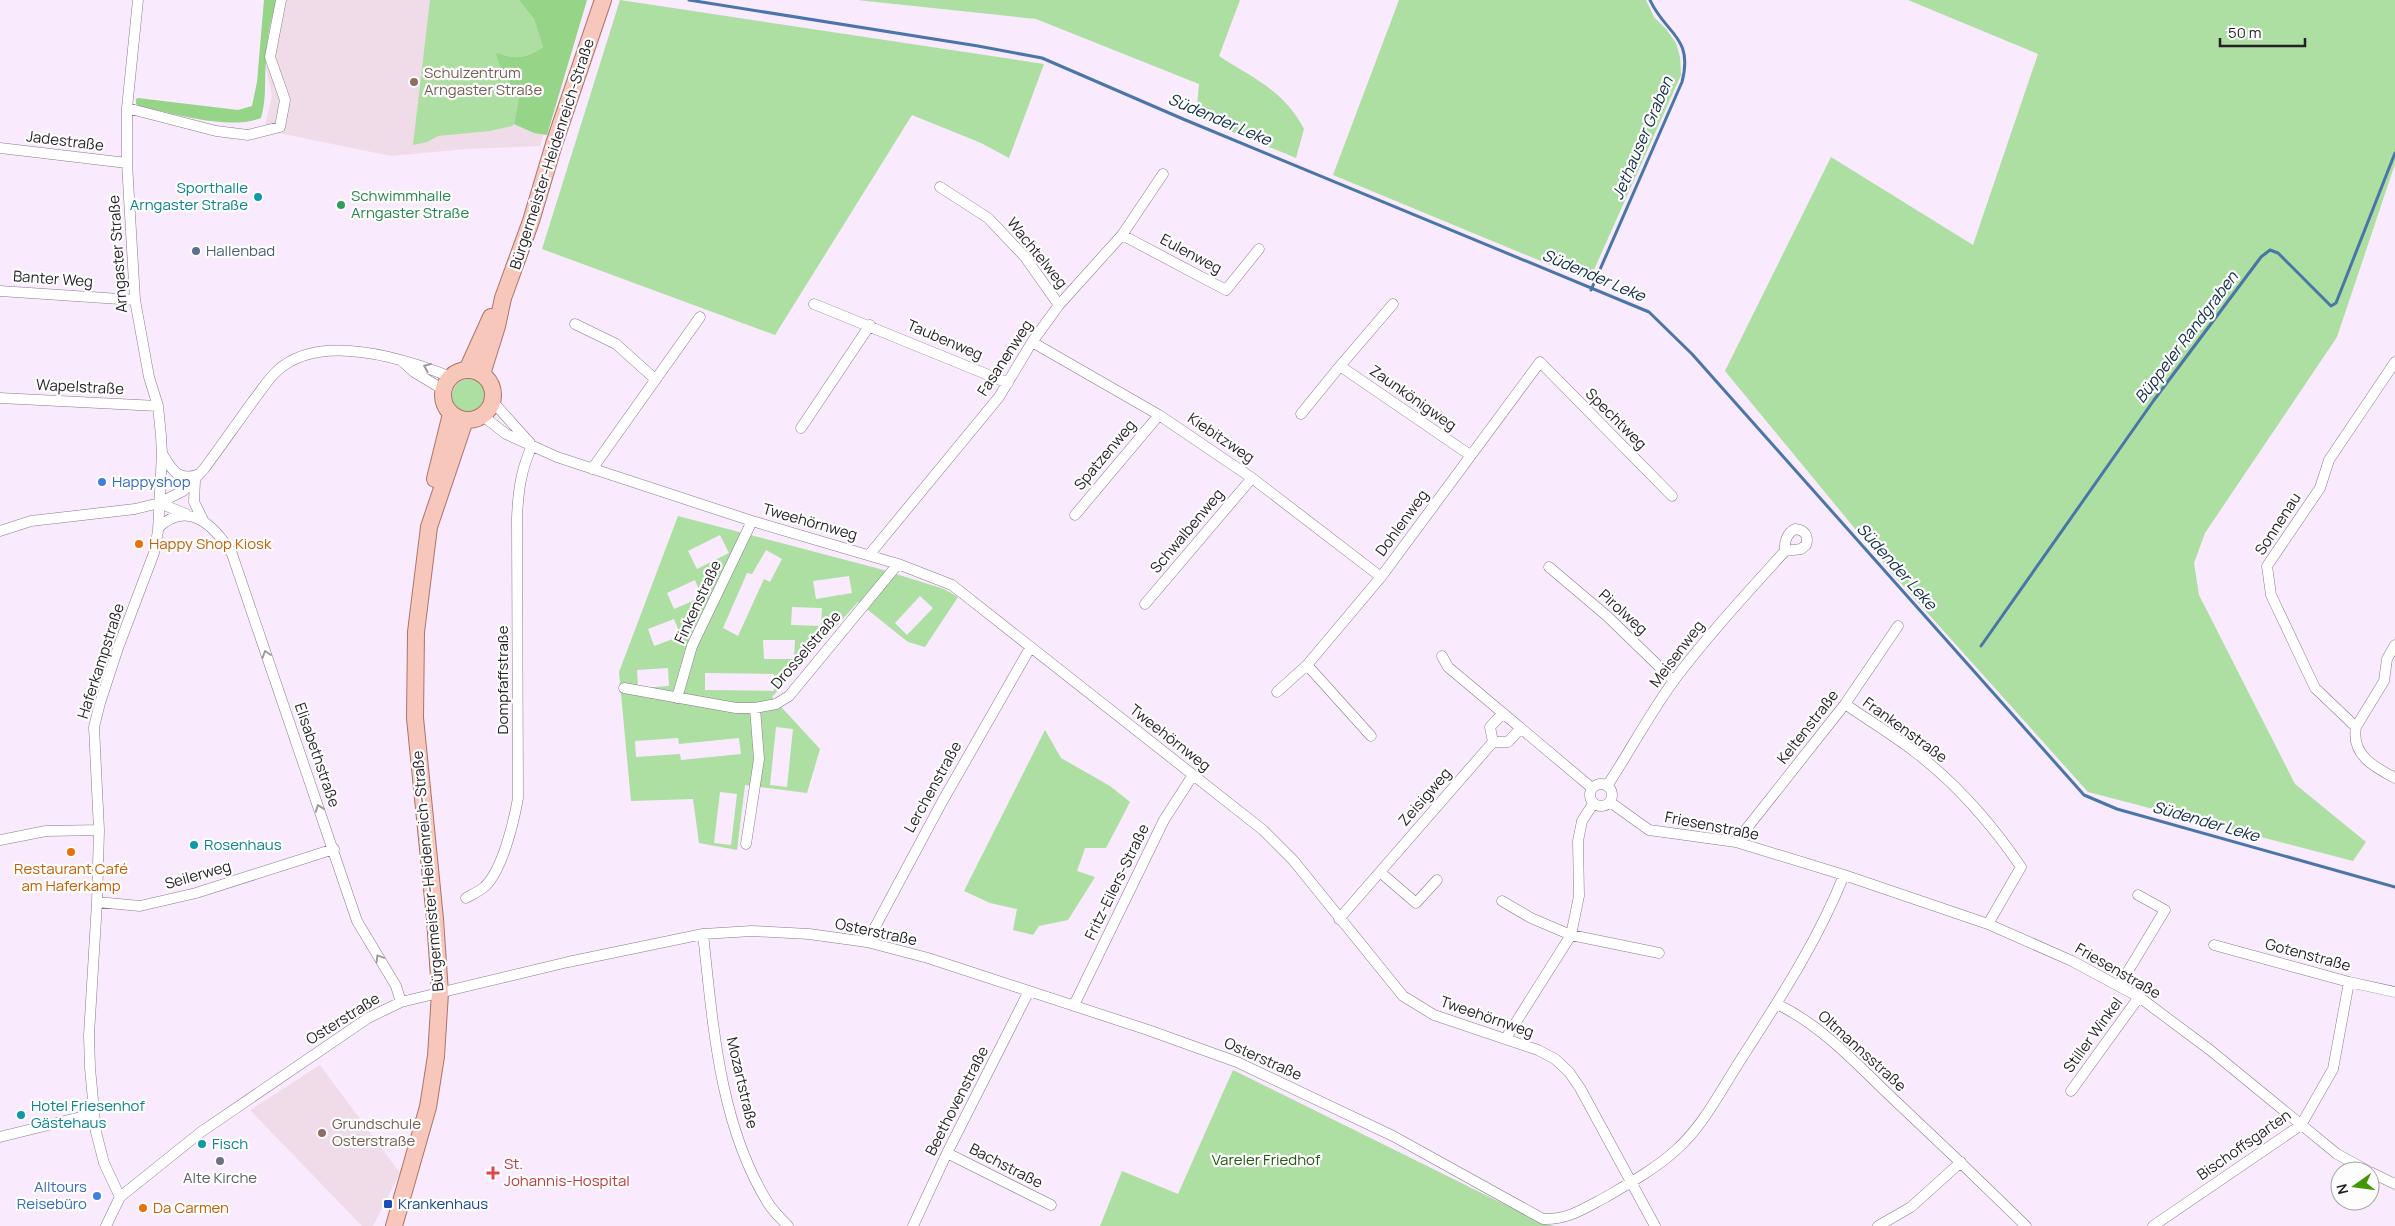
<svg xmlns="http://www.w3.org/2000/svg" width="2395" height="1226" font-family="Manrope,sans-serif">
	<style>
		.education { fill: #f0dbe9 }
		.green { fill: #acdfa1; fill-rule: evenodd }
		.forest { fill: #96d488 }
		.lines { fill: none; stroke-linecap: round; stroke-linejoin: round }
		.stream { stroke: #4a75a7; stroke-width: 3 }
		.street-casing { stroke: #887b8b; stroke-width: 11 }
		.primary-casing { stroke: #aa746b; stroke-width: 18 }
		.street { stroke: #fff; stroke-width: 10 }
		.primary { stroke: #f7c7bc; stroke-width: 16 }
		.oneway { stroke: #9d9a9d }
		.education-dot { fill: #8d6e63; stroke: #fdfdfd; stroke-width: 2 }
		.culture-dot { fill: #0f9aa8; stroke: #fdfdfd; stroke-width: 2 }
		.leisure-dot { fill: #2e9e5b; stroke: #fdfdfd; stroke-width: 2 }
		.service-dot { fill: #5c6f8a; stroke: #fdfdfd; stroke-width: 2 }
		.shop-dot { fill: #3f7fe0; stroke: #fdfdfd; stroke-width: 2 }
		.food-dot { fill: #e8710a; stroke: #fdfdfd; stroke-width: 2 }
		.worship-dot { fill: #6b7280; stroke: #fdfdfd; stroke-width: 2 }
		.health-dot { fill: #e0444e; stroke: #fdfdfd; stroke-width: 2 }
		.transit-dot { fill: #1a4fb4; stroke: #fdfdfd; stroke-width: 2 }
		.labels { text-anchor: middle; stroke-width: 4.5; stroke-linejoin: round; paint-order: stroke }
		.education-label { font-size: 15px; fill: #785e54; stroke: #fdfdfd; text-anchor: start }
		.street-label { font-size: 15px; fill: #251f26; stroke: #fdfdfd }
		.culture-label { font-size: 15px; fill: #0d838f; stroke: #fdfdfd; text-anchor: start }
		.leisure-label { font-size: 15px; fill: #27864d; stroke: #fdfdfd; text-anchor: start }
		.service-label { font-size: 15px; fill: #4e5e75; stroke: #fdfdfd; text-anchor: start }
		.shop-label { font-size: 15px; fill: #366cbe; stroke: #fdfdfd; text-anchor: start }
		.food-label { font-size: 15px; fill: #c56008; stroke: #fdfdfd; text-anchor: start }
		.park-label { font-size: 15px; fill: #1f5a0f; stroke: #fdfdfd }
		.health-label { font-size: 15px; fill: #be3a42; stroke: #fdfdfd; text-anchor: start }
		.worship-label { font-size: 15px; fill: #5b616d; stroke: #fdfdfd }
		.transit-label { font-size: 15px; fill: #164399; stroke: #fdfdfd; text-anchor: start }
		.water-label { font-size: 16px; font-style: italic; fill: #112c48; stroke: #fdfdfd }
	</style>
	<rect width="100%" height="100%" fill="#f9eafd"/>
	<path class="education" d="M274 0H583L540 146 466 149 391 156 264 130 272 96 266 68Z
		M320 1065 400 1173 373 1226H362L250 1110Z"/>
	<path class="green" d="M430 0H519L534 19 543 47C528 57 516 61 499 53L502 72 519 97 514 124 512 126 489 131 438 136 427 142 413 145Z
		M620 0 1044 64 1009 158 981 143 912 115 775 335 542 249Z
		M857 0H1240L1219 56C1254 79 1284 90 1304 129L1296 158 1196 117 1199 84 1036 19Z
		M1399 0H1646L1654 17 1666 29 1676 43 1680 57 1681 75 1589 281 1333 175Z
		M1908 0H2395V164L2337 337 2205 533 2194 563 2199 595 2295 784 2366 842 2353 861 2088 792 1889 570 1725 371 1831 157 1973 245 2038 54Z
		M452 396a17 17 0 1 1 34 0a17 17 0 1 1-34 0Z
		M678 516 880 569 944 589 958 597 925 647 908 642 858 602 772 697 820 749 807 793 745 785 737 850 699 843 693 799 631 801 619 672ZM720 535 729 553 697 569 688 551ZM766 550 782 559 770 582 764 579 738 636 723 628 747 573 752 574ZM849 576 852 593 816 599 813 581ZM695 580 702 597 674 609 667 593ZM920 596 933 608 907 635 895 623ZM792 607 822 608 821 626 791 625ZM674 619 681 636 654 646 648 629ZM763 640H795L794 659H764ZM668 668 669 686 638 688 637 670ZM705 673 774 674V691L705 690ZM776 727 793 729 787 787 770 785ZM678 738 679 744 739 738 741 754 681 760 680 754 636 757 635 741ZM720 792 737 794 731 845 714 843Z
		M1045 730 1061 758 1110 786 1130 802 1106 848H1085L1077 871 1095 877 1068 920 1039 926 1033 935 1013 930 1017 909 990 903 964 891Z
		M1233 1070 1544 1224 1555 1226H1100L1122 1171 1178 1194Z"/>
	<path class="forest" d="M264 0H277C270 21 267 39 266 61 264 82 267 97 261 118 229 131 174 113 141 107L136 104V99L138 98 238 110 252 106 257 82Z
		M519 0H587L547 135 534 133 514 124 519 97 502 72 496 54 499 53C516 61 528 57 543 47L534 19Z"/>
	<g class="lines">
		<path class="stream" d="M689 0 978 46 1042 58 1183 119 1649 312 1692 354 2084 795 2117 809 2395 887
			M1591 290 1682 82C1694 36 1665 34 1650 0
			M1981 646 2154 400 2261 257 2270 250 2278 253 2331 306 2336 303 2395 153"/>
		<g class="street-casing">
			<path id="street" d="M127 108 216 131 248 135 280 127 285 100 270 57 281 0
				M0 148 127 163
				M940 187 988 218 1025 257 1059 305
				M1122 235 1226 290 1259 249
				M0 291 135 300
				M814 304 1008 383
				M575 324 616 344 655 379
				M1032 342 1159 415 1252 478 1381 577
				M403 362 414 372 444 390
				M2395 362 2329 460 2320 488 2267 566 2271 595 2315 688 2356 727 2384 681 2387 659 2395 645
				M1340 366 1393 304
				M0 398 158 406
				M493 402 530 443
				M1301 414 1340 366 1470 455
				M483 416 506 434 557 457 752 521 898 564 952 585 1263 830 1293 860 1403 996 1434 1015 1538 1050 1555 1059 1569 1072 1580 1088 1655 1226
				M801 428 870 325
				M163 455C172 471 180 482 199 474
				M592 469 700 317
				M195 480 194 502 203 520
				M159 503 186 514
				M1075 515 1159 415
				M158 528C188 499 215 526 232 554L357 921 396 986 401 1002
				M0 531 31 521 135 509 159 503 183 491 204 469C221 446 237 423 253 401 261 391 268 379 277 371 320 331 405 359 451 377
				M869 555 999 397 1032 342 1059 305 1122 235 1163 174
				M1549 567 1607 616 1674 681
				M1145 604 1252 478
				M1442 656 1448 667 1592 788
				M1307 665 1371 736
				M624 688 736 708H755L776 704 789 696 898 564
				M1277 692 1307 665 1381 577 1540 362 1672 496
				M677 698 692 646 752 521
				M1845 704C1868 720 1893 735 1915 752 1957 784 1991 823 2021 867L1988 924
				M2356 727C2351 755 2374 767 2395 778
				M1493 742H1508L1521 728
				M1493 742 1490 727 1503 713
				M1590 795a11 11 0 1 1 22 0a11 11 0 1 1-22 0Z
				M1607 786C1630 751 1650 713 1675 679 1709 634 1747 593 1785 551L1801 549 1806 545C1809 536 1805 530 1795 529 1787 533 1784 542 1785 551
				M1610 802 1649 830 1736 842 1844 875 1988 924 2072 961 2139 997 2210 1050 2337 1154 2368 1171
				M0 840 46 831 99 830
				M1736 842 1845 704 1898 626
				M746 844 759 759 755 708
				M1380 872 1416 903 1437 880
				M466 898C471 895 478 892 483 888 502 873 514 821 518 798L517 518C518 492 521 469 532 446
				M1502 901 1531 918 1571 935 1659 953
				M97 902 140 906 196 893 334 849
				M1339 919 1493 742
				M703 934C713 1024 719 1124 768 1203 773 1211 781 1219 788 1226
				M867 942 942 802 1030 648
				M2214 945 2349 982 2395 992
				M2119 986 2165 910 2138 895
				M1777 1004C1820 1025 1852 1059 1886 1092 1933 1136 1980 1181 2026 1226
				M1074 1005 1164 820 1193 775
				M1506 1038 1571 935 1579 896 1578 841 1582 821 1593 804
				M2071 1091 2139 997
				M0 1137 93 1114
				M947 1153 1051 1205
				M2370 1172 2395 1184
				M120 1197 104 1163 96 1132 90 1068 89 1035 97 902 99 830 94 727 100 703 118 648 154 553 158 531 162 453 161 436 158 406 149 377 135 300 127 163V108L138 0
				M106 1226 120 1197 201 1132 368 1018 401 1002 568 962 703 934 752 931 809 934 867 942 928 958 1148 1030 1237 1062 1393 1136 1543 1219C1568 1220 1585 1208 1606 1197 1630 1183 1655 1169 1676 1150 1702 1127 1719 1094 1738 1064 1777 1003 1817 943 1844 875
				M913 1226 947 1153 1029 991
				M1878 1226 1911 1207 1961 1162
				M2153 1226 2301 1125 2333 1069 2349 982"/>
		</g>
		<g class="primary-casing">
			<path id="primary" d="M443 395a25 25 0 1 1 50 0a25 25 0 1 1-50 0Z
				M467 370 491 317
				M482 374 497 326 503 298 531 221 554 144 603 0
				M435 479 451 414
				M394 1226 428 1107 436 1056 440 993 435 919 415 718 416 632 429 527 465 420"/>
		</g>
		<use href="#street" class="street"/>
		<use href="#primary" class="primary"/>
	</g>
	<defs><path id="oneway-chevron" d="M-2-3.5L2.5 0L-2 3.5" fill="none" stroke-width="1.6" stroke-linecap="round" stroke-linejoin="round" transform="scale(1.25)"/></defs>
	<g class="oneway">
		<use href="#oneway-chevron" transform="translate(427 367) rotate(-157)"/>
		<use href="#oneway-chevron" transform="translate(266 654) rotate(-108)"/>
		<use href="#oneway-chevron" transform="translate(319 808) rotate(-110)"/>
		<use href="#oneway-chevron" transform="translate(379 958) rotate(-121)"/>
	</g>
	<g class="education-dot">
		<circle cx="414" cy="82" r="5"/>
		<circle cx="322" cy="1133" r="5"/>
	</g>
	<g class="culture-dot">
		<circle cx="258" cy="197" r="5"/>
		<circle cx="194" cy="845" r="5"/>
		<circle cx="21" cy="1115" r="5"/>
		<circle cx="202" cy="1144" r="5"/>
	</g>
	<circle class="leisure-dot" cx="341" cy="205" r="5"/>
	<circle class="service-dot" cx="196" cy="251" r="5"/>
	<g class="shop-dot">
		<circle cx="102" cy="482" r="5"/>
		<circle cx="97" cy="1196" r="5"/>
	</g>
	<g class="food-dot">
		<circle cx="139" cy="544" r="5"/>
		<circle cx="71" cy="852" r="5"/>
		<circle cx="143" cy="1208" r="5"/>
	</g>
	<circle class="worship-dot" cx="220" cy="1161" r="5"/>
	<path class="health-dot" d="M490.5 1165.5h5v5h5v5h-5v5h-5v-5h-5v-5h5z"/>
	<rect class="transit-dot" x="383" y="1199" width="10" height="10" rx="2.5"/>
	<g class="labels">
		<g class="education-label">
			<text x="424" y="78">Schulzentrum<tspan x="424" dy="17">Arngaster Straße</tspan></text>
			<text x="332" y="1129">Grundschule<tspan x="332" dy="17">Osterstraße</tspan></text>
		</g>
		<g class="street-label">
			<text transform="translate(65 141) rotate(7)" y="5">Jadestraße</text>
			<text transform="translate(552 154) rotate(-72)" y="5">Bürgermeister-Heidenreich-Straße</text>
			<text transform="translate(1037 253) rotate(51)" y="5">Wachtelweg</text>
			<text transform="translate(118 254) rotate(-94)" y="5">Arngaster Straße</text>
			<text transform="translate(1191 254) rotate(28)" y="5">Eulenweg</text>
			<text transform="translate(53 279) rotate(4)" y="5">Banter Weg</text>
			<text transform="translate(945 340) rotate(23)" y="5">Taubenweg</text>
			<text transform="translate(1005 358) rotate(-57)" y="5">Fasanenweg</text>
			<text transform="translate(80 387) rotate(3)" y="5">Wapelstraße</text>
			<text transform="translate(1413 398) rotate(35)" y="5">Zaunkönigweg</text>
			<text transform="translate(1616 419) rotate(45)" y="5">Spechtweg</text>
			<text transform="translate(1221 438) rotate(34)" y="5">Kiebitzweg</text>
			<text transform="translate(1105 455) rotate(-50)" y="5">Spatzenweg</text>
			<text transform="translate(810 522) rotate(16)" y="5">Tweehörnweg</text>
			<text transform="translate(1402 523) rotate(-54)" y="5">Dohlenweg</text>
			<text transform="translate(2278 524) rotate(-57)" y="5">Sonnenau</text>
			<text transform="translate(1187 531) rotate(-50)" y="5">Schwalbenweg</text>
			<text transform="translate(698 602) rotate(-65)" y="5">Finkenstraße</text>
			<text transform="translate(1623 612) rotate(42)" y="5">Pirolweg</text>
			<text transform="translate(806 650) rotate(-49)" y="5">Drosselstraße</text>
			<text transform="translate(1677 654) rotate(-53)" y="5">Meisenweg</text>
			<text transform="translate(101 661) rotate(-72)" y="5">Haferkampstraße</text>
			<text transform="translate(503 680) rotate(-90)" y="5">Dompfaffstraße</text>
			<text transform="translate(1808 727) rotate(-52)" y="5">Keltenstraße</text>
			<text transform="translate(1905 730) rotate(36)" y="5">Frankenstraße</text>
			<text transform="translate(1170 738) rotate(38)" y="5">Tweehörnweg</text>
			<text transform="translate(317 755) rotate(71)" y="5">Elisabethstraße</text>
			<text transform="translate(933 787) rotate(-61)" y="5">Lerchenstraße</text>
			<text transform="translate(1425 797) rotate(-49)" y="5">Zeisigweg</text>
			<text transform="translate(1712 826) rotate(11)" y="5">Friesenstraße</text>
			<text transform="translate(428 871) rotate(-95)" y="5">Bürgermeister-Heidenreich-Straße</text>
			<text transform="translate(198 875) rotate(-16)" y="5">Seilerweg</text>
			<text transform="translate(1117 882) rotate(-64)" y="5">Fritz-Eilers-Straße</text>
			<text transform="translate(876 932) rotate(12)" y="5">Osterstraße</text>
			<text transform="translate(2308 955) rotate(15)" y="5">Gotenstraße</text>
			<text transform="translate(2118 971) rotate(30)" y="5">Friesenstraße</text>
			<text transform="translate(1487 1017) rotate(19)" y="5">Tweehörnweg</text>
			<text transform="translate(343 1019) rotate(-32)" y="5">Osterstraße</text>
			<text transform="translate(2093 1035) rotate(-54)" y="5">Stiller Winkel</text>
			<text transform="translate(1862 1051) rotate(42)" y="5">Oltmannsstraße</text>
			<text transform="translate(1263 1059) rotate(24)" y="5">Osterstraße</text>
			<text transform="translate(742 1083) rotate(77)" y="5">Mozartstraße</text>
			<text transform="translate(957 1101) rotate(-63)" y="5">Beethovenstraße</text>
			<text transform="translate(2244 1145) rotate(-35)" y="5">Bischoffsgarten</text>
			<text transform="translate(1006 1166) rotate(27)" y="5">Bachstraße</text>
		</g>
		<g class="culture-label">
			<text x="248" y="193" text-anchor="end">Sporthalle<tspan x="248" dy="17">Arngaster Straße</tspan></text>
			<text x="204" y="850">Rosenhaus</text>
			<text x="31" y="1111">Hotel Friesenhof<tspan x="31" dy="17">Gästehaus</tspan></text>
			<text x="212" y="1149">Fisch</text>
		</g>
		<g class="leisure-label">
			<text x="351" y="201">Schwimmhalle<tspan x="351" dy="17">Arngaster Straße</tspan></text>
		</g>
		<g class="service-label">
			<text x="206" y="256">Hallenbad</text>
		</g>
		<g class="shop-label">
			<text x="112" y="487">Happyshop</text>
			<text x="87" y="1192" text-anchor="end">Alltours<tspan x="87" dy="17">Reisebüro</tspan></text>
		</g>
		<g class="food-label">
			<text x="149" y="549">Happy Shop Kiosk</text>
			<text x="71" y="874" text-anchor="middle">Restaurant Café<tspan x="71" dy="17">am Haferkamp</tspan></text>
			<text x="153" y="1213">Da Carmen</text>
		</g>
		<g class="park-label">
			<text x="1266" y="1165">Vareler Friedhof</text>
		</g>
		<g class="health-label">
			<text x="504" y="1169">St.<tspan x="504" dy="17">Johannis-Hospital</tspan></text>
		</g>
		<g class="worship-label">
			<text x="220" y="1183">Alte Kirche</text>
		</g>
		<g class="transit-label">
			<text x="398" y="1209">Krankenhaus</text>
		</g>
		<g class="water-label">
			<text transform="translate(1220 119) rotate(23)" y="6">Südender Leke</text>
			<text transform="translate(1642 138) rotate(-67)" y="6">Jethauser Graben</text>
			<text transform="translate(1594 275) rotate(23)" y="6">Südender Leke</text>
			<text transform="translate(2186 337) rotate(-53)" y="6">Büppeler Randgraben</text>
			<text transform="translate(1897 566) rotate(48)" y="6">Südender Leke</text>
			<text transform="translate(2206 821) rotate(16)" y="6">Südender Leke</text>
		</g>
	</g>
	<g transform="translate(2355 1186) rotate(256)"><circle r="24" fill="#fdfdfd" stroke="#a7a4a7"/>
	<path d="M0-4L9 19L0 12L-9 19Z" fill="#429603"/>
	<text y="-8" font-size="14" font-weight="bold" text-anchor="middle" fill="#251f26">N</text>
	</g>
	<path d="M2220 38v8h85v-8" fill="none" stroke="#251f26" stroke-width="2.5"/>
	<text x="2228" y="38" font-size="15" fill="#251f26" stroke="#fdfdfd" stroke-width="4" paint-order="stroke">50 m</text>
</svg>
